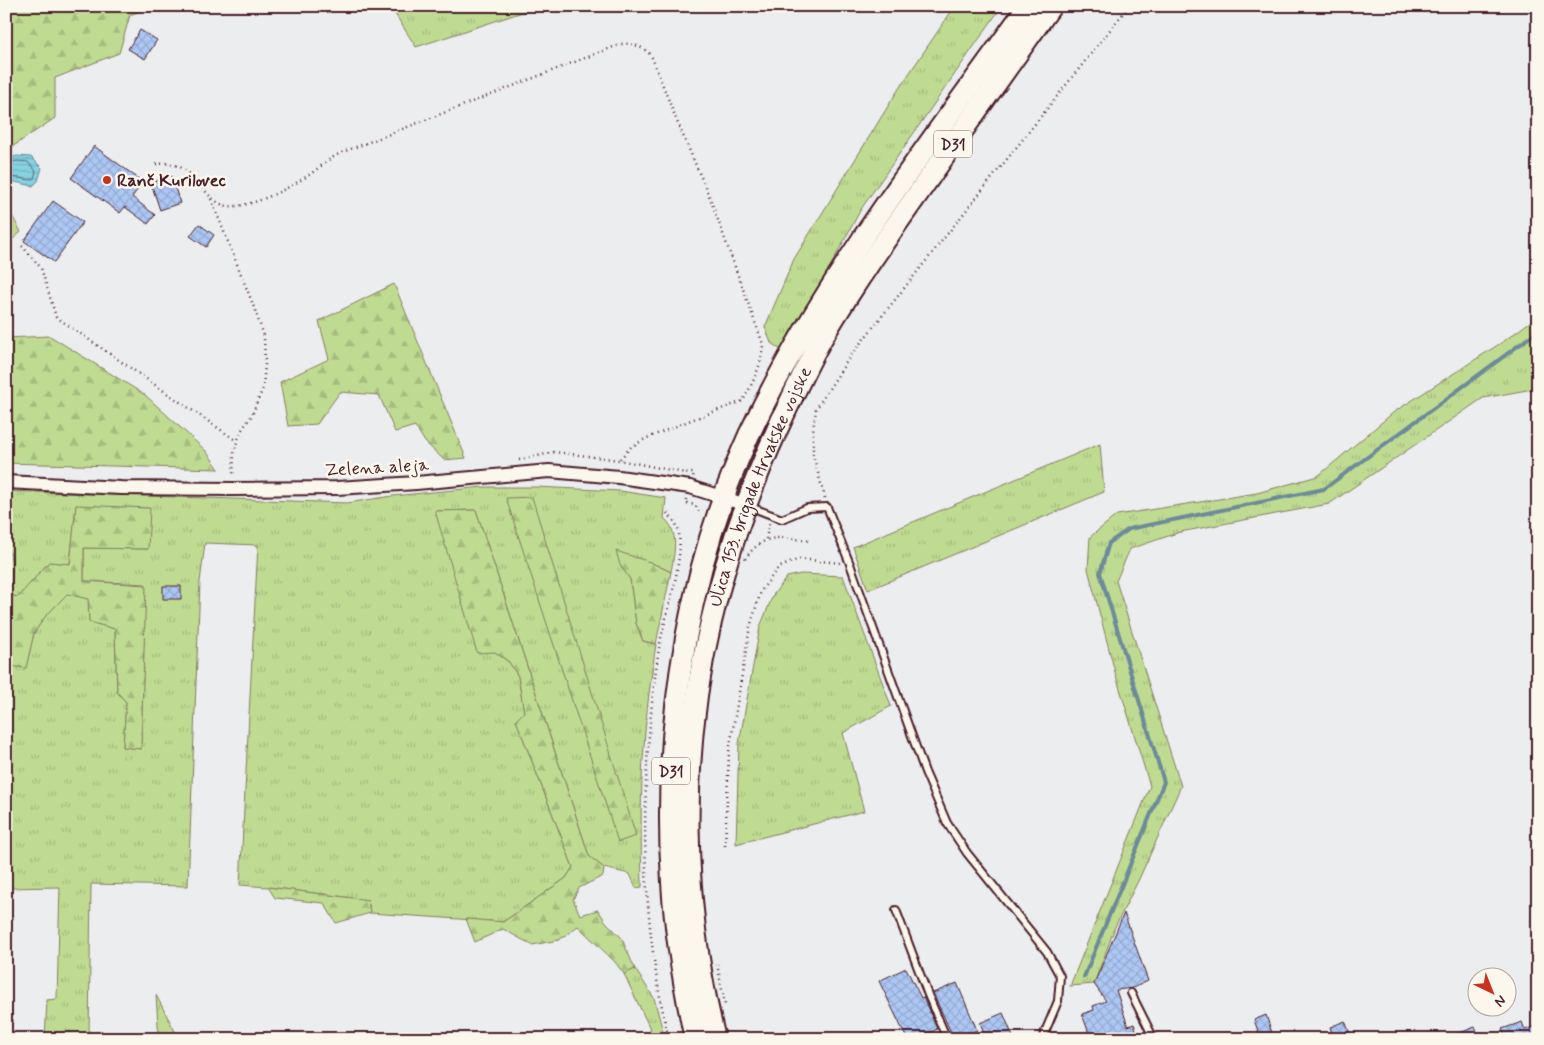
<svg xmlns="http://www.w3.org/2000/svg" width="1544" height="1045" font-family="Mynerve,sans-serif">
	<style>
		.grass { fill: url(#grass-tufts); stroke: #847d5e }
		.forest { fill: url(#forest-firs); stroke: #847d5e }
		.water { fill: url(#water-rules); stroke: #6d8a99 }
		.lines { fill: none; stroke-linecap: round; stroke-linejoin: round }
		.shore { stroke: #626775; stroke-width: 1 }
		.stream { stroke: #6d8a99; stroke-width: 4 }
		.building { fill: url(#building-cross-hatch); stroke: #4a1f2b }
		.service-casing { stroke: #4a1f2b; stroke-width: 10 }
		.minor-casing { stroke: #4a1f2b; stroke-width: 16 }
		.primary-casing { stroke: #4a1f2b; stroke-width: 24 }
		.path { stroke: #4a1f2b; stroke-width: 2.5; stroke-dasharray: 1 4; stroke-linecap: butt }
		.service { stroke: #fbf7ec; stroke-width: 6 }
		.minor { stroke: #fbf7ec; stroke-width: 12 }
		.primary { stroke: #fbf7ec; stroke-width: 20 }
		.poi-dot { fill: #c8321e; stroke: #fbf7ec; stroke-width: 2 }
		.labels { text-anchor: middle; stroke-width: 5; stroke-linejoin: round; paint-order: stroke }
		.shield { fill: #fbf7ec; stroke: #7f6065; stroke-width: 1 }
		.shield-label { font-size: 16px; font-weight: bold; fill: #4a1f2b }
		.poi-label { font-size: 18px; font-weight: bold; fill: #4a1f2b; stroke: #fbf7ec; text-anchor: start }
		.street-label { font-size: 18px; fill: #4a1f2b; stroke: #fbf7ec }
	</style>
	<defs>
		<pattern id="grass-tufts" width="24" height="20" patternUnits="userSpaceOnUse" patternTransform="scale(1.25)"><rect width="24" height="20" fill="#bfdb92"/><path d="M3 7l-1-3M5 7V3M7 7l1-3M15 17l-1-3M17 17v-4M19 17l1-3" fill="none" stroke="#a6bc7e"/></pattern>
		<pattern id="forest-firs" width="22" height="20" patternUnits="userSpaceOnUse" patternTransform="scale(1.25)"><rect width="22" height="20" fill="#bfdb92"/><path d="M5 1l3.5 6h-7zM16 11l3.5 6h-7z" fill="#a6bc7e"/></pattern>
		<pattern id="water-rules" width="6" height="5" patternUnits="userSpaceOnUse" patternTransform="scale(1.25)"><rect width="6" height="5" fill="#85d2e3"/><path d="M0 2.5h6" fill="none" stroke="#74b4c3"/></pattern>
		<pattern id="building-cross-hatch" width="8" height="8" patternUnits="userSpaceOnUse" patternTransform="scale(1.25)"><rect width="8" height="8" fill="#acc7f4"/><path d="M0 0l8 8M0 8l8-8" fill="none" stroke="#96aad1"/></pattern>
	</defs>
	<rect width="100%" height="100%" fill="#ebedee"/>
	<filter id="ink" filterUnits="userSpaceOnUse"><feTurbulence type="fractalNoise" baseFrequency=".02" numOctaves="2"/><feDisplacementMap in="SourceGraphic" scale="10" xChannelSelector="R" yChannelSelector="G"/><feConvolveMatrix kernelMatrix="1 2 1 2 8 2 1 2 1" color-interpolation-filters="sRGB"/></filter>
	<g filter="url(#ink)">
		<path class="grass" d="M390 6H541L416 47Z
			M955 6H1002L861 209 824 278 781 350 771 343 765 327 794 259 898 90Z
			M1538 316V388L1483 398 1329 504 1180 532 1130 549 1116 581 1181 786 1139 879 1115 927 1094 984 1070 986 1150 786 1116 676 1088 569 1090 537 1117 515 1257 493 1318 476 1394 412 1504 341Z
			M1100 444 1104 492 868 590 853 547Z
			M484 487H536L620 491 666 498 664 518C680 532 674 554 671 572L650 562 620 565 630 579 636 623 643 641 656 644C651 678 646 712 644 746 640 793 641 840 642 887L636 888 630 874 604 868 589 856 476 510 435 511 495 652 509 662 518 676 524 713 516 720 573 867 566 878 503 922 370 913 368 900 268 887 240 885 258 545 205 543 200 582 188 886 91 884 89 1039H45L47 1000 57 999 60 887 6 888V681L9 665 26 667 34 633 44 618 67 593 89 599V622L115 629 117 691 126 702 123 747 141 749 145 584 84 581V548L148 549 76 505 70 564 49 562 19 597 9 595 12 572V556L6 546V491L347 503 393 496Z
			M801 574 843 576 891 706 843 733 864 811 736 844 739 744 760 627 773 595 787 577Z
			M635 969 654 998 665 1039H655L624 974Z
			M156 995 179 1039H159Z"/>
		<path class="forest" d="M6 6H152L130 15 119 53 55 78V118L6 151Z
			M6 205 21 232 6 245Z
			M394 284 466 458 444 460 425 442 415 426 395 432 379 395 340 392 317 424 288 426 280 382 329 359 319 321Z
			M50 336 145 395 206 451 219 469 6 463V338Z
			M532 497 636 836 618 842 506 498Z
			M76 505 150 508 148 549 84 548V581L146 585 141 749 123 747 126 702 117 692 115 629 89 622 88 599 67 594 44 618 34 633 26 668 9 666 6 681V546C15 562 12 577 9 595L18 597 49 562 70 564Z
			M476 510 589 856 604 868 603 876 579 888 573 899 580 915 598 910 606 922 621 937 635 969 624 974 615 962 578 926 559 940 532 945 503 929 475 942 466 919 503 922 566 878 573 867 516 720 524 712 518 676 509 662 495 652 477 653 435 511Z
			M616 551 650 562 671 572 656 644 643 641 636 623 630 579 620 565Z
			M268 887 368 900 370 913 336 923 324 903 275 898Z"/>
		<path class="water" d="M17 156 31 157 42 168 38 181 33 186 6 180V159Z"/>
		<g class="lines">
			<path class="shore" d="M6 164 17 161 28 162 36 171 34 178 31 180 6 176"/>
			<path class="stream" d="M1084 977 1164 782 1100 573 1109 543 1129 529 1324 489 1538 331"/>
		</g>
		<path class="building" d="M140 30 157 40 145 59 128 49Z
			M94 146 143 182 132 197 155 215 148 224 125 207 120 213 71 178Z
			M171 176 180 203 160 210 151 183Z
			M53 201 83 222 54 262 24 241Z
			M199 224 214 235 206 247 190 236Z
			M163 586H181V599H163Z
			M1124 913 1148 981 1133 988 1116 990 1128 1026 1134 1024 1139 1039H1091L1082 1014 1094 1010 1093 1006 1106 1001 1094 984Z
			M906 968 921 998 923 997 937 1029 918 1039H907L879 981Z
			M957 983 977 1030 954 1039 933 993Z
			M1003 1013 1014 1039H987L980 1023Z
			M1266 1015 1274 1039H1261L1254 1020Z
			M1345 1021 1352 1039H1334L1330 1027Z
			M1522 1022 1525 1030 1538 1025V1039H1503L1505 1036 1502 1029Z
			M1475 1027 1480 1039H1447V1038Z"/>
		<g class="lines">
			<g class="service-casing">
				<path id="service" d="M748 506 782 519 807 508 827 507 850 564 925 772 947 823 967 853 1047 952 1060 976 1058 1001 1042 1039
					M896 910 928 995 944 1032 949 1039
					M1131 993 1154 1039"/>
			</g>
			<g class="minor-casing">
				<path id="minor" d="M6 482 121 488 233 489 337 488 416 483 549 471 619 477 690 487 746 505"/>
			</g>
			<g class="primary-casing">
				<g id="primary">
					<path d="M695 1039C684 987 675 935 672 882 662 721 689 552 762 408 834 265 935 137 1028 6"/>
					<path id="s1" d="M715 1039C682 906 679 755 711 622 726 556 749 492 777 430 792 397 807 364 825 333 859 276 898 222 936 168 974 114 1013 60 1051 6"/>
				</g>
			</g>
			<path class="path" d="M156 164C161 164 167 163 171 164 194 168 202 195 221 204 242 214 291 187 309 175 318 169 327 160 337 155 347 150 359 146 369 142L621 44C634 43 641 46 651 55L676 119 710 198 763 344C762 365 753 382 743 401L691 420 645 439 631 447 619 460
				M211 199 252 302 264 336 265 364 263 388 252 415 241 431 234 451 233 477
				M22 246 41 268 56 317 237 441
				M519 460 555 452 619 460 685 473H694L693 477
				M825 498 813 455V431L816 409 851 355 1129 6
				M687 499 686 503 695 505 701 514
				M667 513C669 516 673 519 675 522 690 548 664 617 659 648 640 777 638 911 669 1039
				M766 539 769 523
				M745 559C764 532 781 537 810 541
				M725 846 729 752 750 627 761 591 778 568 799 559 841 563
				M717 964 725 1005"/>
			<use href="#service" class="service"/>
			<use href="#minor" class="minor"/>
			<use href="#primary" class="primary"/>
		</g>
	</g>
	<circle class="poi-dot" cx="107" cy="180" r="5"/>
	<g class="labels">
		<g class="shield">
			<rect x="934" y="130.5" width="38" height="27" rx="4"/>
			<rect x="652" y="757.5" width="38" height="27" rx="4"/>
		</g>
		<g class="shield-label">
			<text x="953" y="150">D31</text>
			<text x="671" y="777">D31</text>
		</g>
		<g class="poi-label">
			<text x="117" y="186">Ranč Kurilovec</text>
		</g>
		<g class="street-label">
			<text transform="translate(377 467) rotate(-3)" y="6">Zelena aleja</text>
			<text dy="6" stroke="none"><textPath href="#s1" startOffset="565">Ulica 153. brigade Hrvatske vojske</textPath></text>
		</g>
	</g>
	<rect width="1544" height="1045" fill="none" stroke="#fbf7ec" stroke-width="25"/>
	<rect x="12" y="12" width="1519" height="1020" fill="none" stroke="#4a1f2b" stroke-width="2" filter="url(#ink)"/>
	<g transform="translate(1492 992) rotate(137)"><circle r="24" fill="#fbf7ec" stroke="#b4a19f"/>
	<path d="M0-4L9 19L0 12L-9 19Z" fill="#c8321e"/>
	<text y="-8" font-size="14" font-weight="bold" text-anchor="middle" fill="#4a1f2b">N</text>
	</g>
</svg>
